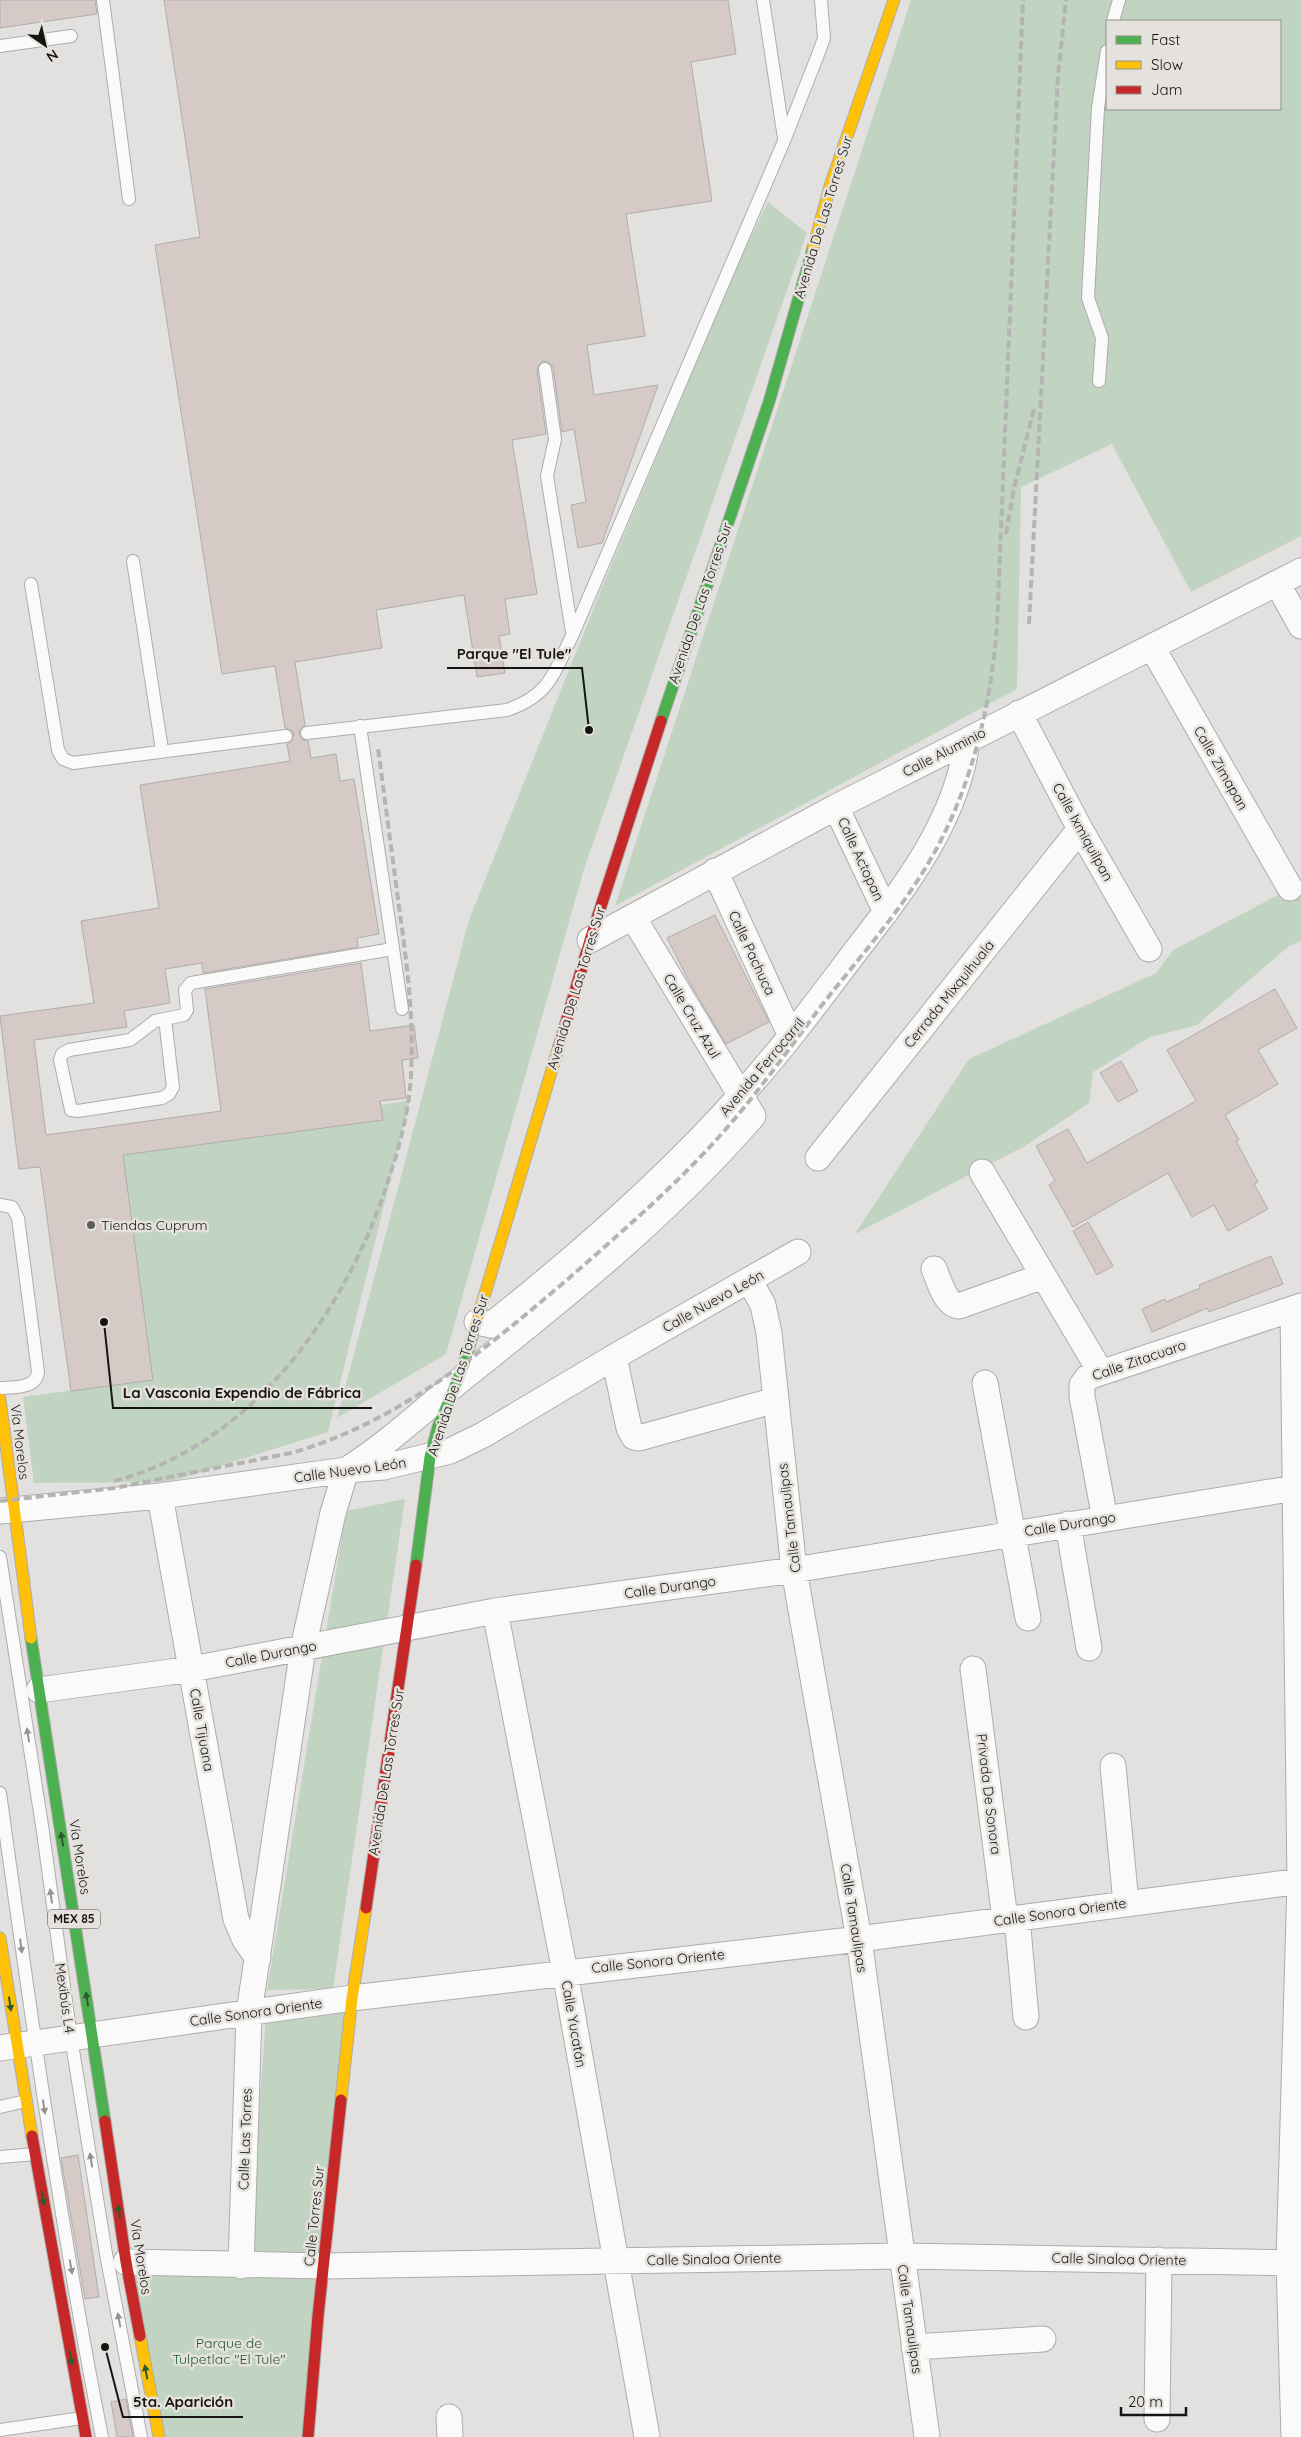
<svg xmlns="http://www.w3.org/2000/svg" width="1301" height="2437" font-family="Quicksand,sans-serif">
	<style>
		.green { fill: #c1d3c1; fill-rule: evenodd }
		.building { fill: #d6cac7; stroke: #afadac }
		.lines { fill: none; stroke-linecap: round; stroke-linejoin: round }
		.lane-casing { stroke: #aeacab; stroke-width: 14 }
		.street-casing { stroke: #aeacab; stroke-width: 27 }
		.fast-casing { stroke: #aeacab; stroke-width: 13 }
		.slow-casing { stroke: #aeacab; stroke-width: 13 }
		.jam-casing { stroke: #aeacab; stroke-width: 13 }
		.lane { stroke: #fbfafa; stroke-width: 12 }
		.street { stroke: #fbfafa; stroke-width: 25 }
		.fast { stroke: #4caf50; stroke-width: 11 }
		.slow { stroke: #ffc107; stroke-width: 11 }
		.jam { stroke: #c62828; stroke-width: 11 }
		.rail { stroke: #b4b4b3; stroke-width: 4; stroke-dasharray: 8 4; stroke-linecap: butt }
		.oneway { fill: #949392 }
		.oneway2 { fill: #2e5a2e }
		.poi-dot { fill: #5e5c5a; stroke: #e5e2dd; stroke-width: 2 }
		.labels { text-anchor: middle; stroke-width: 5; stroke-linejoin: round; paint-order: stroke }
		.shield { fill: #e5e2dd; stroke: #545250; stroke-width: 1 }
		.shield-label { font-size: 12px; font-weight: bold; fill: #161513 }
		.street-label { font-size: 14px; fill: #161513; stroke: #e5e2dd }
		.poi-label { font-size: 14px; fill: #161513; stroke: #e5e2dd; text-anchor: start }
		.park-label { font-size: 14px; fill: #215a2a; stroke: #e5e2dd }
		.leader { fill: none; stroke: #161513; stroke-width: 2 }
		.callout-dot { fill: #161513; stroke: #e5e2dd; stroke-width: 2 }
		.callout-label { font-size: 15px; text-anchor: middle; font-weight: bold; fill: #161513; stroke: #e5e2dd; stroke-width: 5; stroke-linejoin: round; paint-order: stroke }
	</style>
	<rect width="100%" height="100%" fill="#e3e1df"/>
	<path class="green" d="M911 0H1301V536L1191 592 1112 444 1021 487 1017 689 615 906ZM1107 21H1280V109H1107Z
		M768 202 807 233 584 869 446 1354 337 1418 469 920 601 590 739 261Z
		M1301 883V941L1289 946 1197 1025 1150 1037 1093 1072 1089 1103 1025 1146 855 1234 969 1059 1156 973 1173 950Z
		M410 1100 328 1432 169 1482 34 1483 23 1397 153 1379 123 1155 383 1120 381 1105Z
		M405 1499 333 1989 267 1990 346 1511Z
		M352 1998 314 2437H159L126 2262 248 2266 267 2002Z"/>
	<path class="building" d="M0 0H95L97 14 0 28Z
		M164 0H728L736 54 691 62 712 201 626 214 645 336 587 345 594 395 658 385 602 543 578 548 571 505 586 502 574 429 562 432 553 367 548 362 543 361 538 366 537 370 546 434 512 440 537 594 505 599 510 634 499 636 505 673 477 677 464 595 376 610 382 648 295 662 305 725 300 729 299 734 303 740 308 741 311 758 336 754 340 781 354 779 379 934 357 938 358 947 203 973 202 963 165 969 170 1003 124 1011 127 1027 34 1040 46 1135 221 1111 205 989 361 963 370 1031 414 1025 418 1058 402 1060 406 1098 380 1101 383 1120 123 1155 153 1380 71 1391 40 1167 19 1169 0 1016 94 1003 81 921 159 908 140 785 290 761 287 744 291 742 294 735 292 731 285 728 275 666 222 674 155 245 200 237Z
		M715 915 769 1022 726 1044 691 985 667 938Z
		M1275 989 1297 1028 1258 1050 1278 1084 1225 1115 1239 1140 1236 1141 1258 1182 1254 1184 1268 1209 1228 1231 1214 1205 1192 1217 1168 1173 1073 1227 1049 1185 1055 1181 1036 1146 1068 1129 1087 1163 1196 1101 1167 1050Z
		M1121 1061 1138 1091 1118 1102 1100 1073Z
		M1088 1222 1113 1266 1097 1275 1073 1231Z
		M1271 1256 1283 1284 1209 1312 1207 1308 1152 1332 1142 1309 1165 1299 1166 1302 1200 1288 1199 1285Z
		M78 2155 99 2297 85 2299 61 2158Z
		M126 2399 133 2437H117L111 2402Z"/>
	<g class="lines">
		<g class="lane-casing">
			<path id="lane" d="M103 0 129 199
				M763 0 784 138
				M1113 21 1119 0
				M0 46 71 36
				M545 369 555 439 547 476 572 632
				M1099 381 1102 338 1088 298 1098 108 1107 51
				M133 561 162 750
				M31 584 58 750 63 759 73 763 286 736
				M360 726 402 1009
				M307 733 507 710C551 695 554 672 573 634L784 141 819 52 824 38 821 0
				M165 1019 173 1087 169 1094 162 1098 78 1111 71 1110 60 1060 62 1054 69 1050 130 1040 155 1021 184 1015 187 1010 185 990 191 983 393 949
				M0 1205 12 1207 18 1218 38 1372C36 1389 13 1387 0 1388
				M0 1557 43 1832 71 2038 106 2254 141 2437
				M0 1793C30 2009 60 2224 102 2437
				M0 2107 26 2101
				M0 2157 35 2154
				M0 2430 82 2418"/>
		</g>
		<g class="street-casing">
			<path id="street" d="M1277 583 1301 626
				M1152 647 1290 888
				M1019 713 1080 829 1149 949
				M836 807 886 912
				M715 871 790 1034
				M590 940 836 807 1301 571
				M818 1158 1080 829
				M982 1172 1100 1371
				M934 1269C939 1280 945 1305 959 1306L1043 1276
				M750 1281 763 1305 769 1333 794 1570 859 1939 927 2437
				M1293 1309 1300 1882 1289 2262 1294 2437
				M477 1322 491 1325C577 1257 667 1178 740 1096 781 1051 818 1001 855 952 903 890 957 821 967 741
				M614 1357 629 1428 634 1437 639 1438 776 1400
				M985 1383 1028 1618
				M348 1469C393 1440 431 1403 473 1370 571 1292 670 1212 753 1116L633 917
				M160 1496 236 1919 245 1940 258 1958
				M0 1511 160 1496 346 1470 384 1467 450 1451 483 1435 614 1357 798 1252
				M1105 1519 1082 1396V1385L1088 1377 1301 1306
				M1068 1524 1089 1648
				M495 1611 565 1972 647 2437
				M973 1669 1005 1919
				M39 1690 192 1669 495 1611 794 1570 1301 1487
				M1113 1766 1126 1903
				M1017 1918 1026 2017
				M0 2048 352 1998 859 1939 1301 1881
				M126 2262 324 2266 901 2256 1301 2263
				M241 2266 249 2013 303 1648 333 1513 346 1470
				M914 2347 1043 2339
				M449 2417 450 2437
				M1157 2419 1159 2260"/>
		</g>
		<g class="fast-casing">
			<path id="fast" d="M661 721 769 402 813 248
				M416 1565 430 1457 438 1427 464 1364 475 1327
				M31 1638 105 2121"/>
		</g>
		<g class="slow-casing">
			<path id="slow" d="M813 248 831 183 894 0
				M475 1327 559 1046
				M0 1399 31 1638
				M0 1938 32 2136
				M341 2100 352 1998 366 1908
				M140 2336 159 2437"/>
		</g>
		<g class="jam-casing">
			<path id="jam" d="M559 1046 590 940 661 721
				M366 1908 416 1565
				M105 2121 126 2262 140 2336
				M32 2136 86 2437
				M308 2437 318 2316 341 2100"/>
		</g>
		<use href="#lane" class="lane"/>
		<use href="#street" class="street"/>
		<use href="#fast" class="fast"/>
		<use href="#slow" class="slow"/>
		<use href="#jam" class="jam"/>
		<path class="rail" d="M1006 534 1014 488 1035 405
			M1029 624 1058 75 1066 0
			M114 1481C252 1445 345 1313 387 1184 399 1149 409 1112 411 1075 414 1018 407 963 399 907 392 854 385 801 378 748
			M0 1501 115 1488 291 1453C400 1422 483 1351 568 1279 619 1234 671 1190 717 1139 755 1097 788 1050 822 1005 865 950 913 898 944 834 976 769 991 699 997 626L1023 0"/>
	</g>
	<defs><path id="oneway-solid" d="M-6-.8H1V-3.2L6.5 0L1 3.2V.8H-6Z" transform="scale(1.25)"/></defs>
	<g class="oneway">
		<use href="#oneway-solid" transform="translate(28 1735) rotate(-99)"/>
		<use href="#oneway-solid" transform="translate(51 1896) rotate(-98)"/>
		<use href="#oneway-solid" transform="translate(21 1946) rotate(82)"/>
		<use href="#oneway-solid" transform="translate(44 2107) rotate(81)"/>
		<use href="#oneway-solid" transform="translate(91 2160) rotate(-99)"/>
		<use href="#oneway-solid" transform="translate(71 2267) rotate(80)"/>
		<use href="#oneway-solid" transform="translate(119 2320) rotate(-101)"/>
	</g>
	<g class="oneway2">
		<use href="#oneway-solid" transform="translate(62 1839) rotate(-99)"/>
		<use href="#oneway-solid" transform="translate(87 1999) rotate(-99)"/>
		<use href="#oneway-solid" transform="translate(10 2004) rotate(82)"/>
		<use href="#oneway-solid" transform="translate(43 2198) rotate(80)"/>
		<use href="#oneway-solid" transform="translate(119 2212) rotate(-98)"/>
		<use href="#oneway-solid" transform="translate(71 2358) rotate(80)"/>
		<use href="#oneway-solid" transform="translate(146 2372) rotate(-100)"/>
	</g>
	<circle class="poi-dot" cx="91" cy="1225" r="5"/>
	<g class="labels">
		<rect class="shield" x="48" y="1909.5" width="52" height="19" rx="4"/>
		<g class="shield-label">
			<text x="74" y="1923">MEX 85</text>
		</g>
		<g class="street-label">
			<text transform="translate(823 217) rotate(-73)" y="5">Avenida De Las Torres Sur</text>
			<text transform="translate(700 603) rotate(-71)" y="5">Avenida De Las Torres Sur</text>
			<text transform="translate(944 752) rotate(-27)" y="5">Calle Aluminio</text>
			<text transform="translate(1221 768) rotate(60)" y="5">Calle Zimapan</text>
			<text transform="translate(1083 832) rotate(61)" y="5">Calle Ixmiquilpan</text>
			<text transform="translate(861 859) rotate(65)" y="5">Calle Actopan</text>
			<text transform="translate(752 953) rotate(65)" y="5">Calle Pachuca</text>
			<text transform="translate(576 988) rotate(-73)" y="5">Avenida De Las Torres Sur</text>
			<text transform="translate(949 994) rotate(-51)" y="5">Cerrada Mixquihuala</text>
			<text transform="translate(692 1016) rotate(59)" y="5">Calle Cruz Azul</text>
			<text transform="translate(762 1067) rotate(-50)" y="5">Avenida Ferrocarril</text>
			<text transform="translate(713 1301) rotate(-29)" y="5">Calle Nuevo León</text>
			<text transform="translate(1139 1360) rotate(-19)" y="5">Calle Zitacuaro</text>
			<text transform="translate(458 1375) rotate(-72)" y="5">Avenida De Las Torres Sur</text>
			<text transform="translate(20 1442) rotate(83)" y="5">Vía Morelos</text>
			<text transform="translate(350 1470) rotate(-8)" y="5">Calle Nuevo León</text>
			<text transform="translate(789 1518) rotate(-97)" y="5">Calle Tamaulipas</text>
			<text transform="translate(1070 1524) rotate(-9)" y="5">Calle Durango</text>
			<text transform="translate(670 1587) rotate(-8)" y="5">Calle Durango</text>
			<text transform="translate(271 1654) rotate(-11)" y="5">Calle Durango</text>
			<text transform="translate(202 1730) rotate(80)" y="5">Calle Tijuana</text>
			<text transform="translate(386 1772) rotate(-81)" y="5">Avenida De Las Torres Sur</text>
			<text transform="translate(989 1794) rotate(83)" y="5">Privada De Sonora</text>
			<text transform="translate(80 1857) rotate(81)" y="5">Vía Morelos</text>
			<text transform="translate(1060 1912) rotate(-8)" y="5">Calle Sonora Oriente</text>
			<text transform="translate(854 1918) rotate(81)" y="5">Calle Tamaulipas</text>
			<text transform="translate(658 1961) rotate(-6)" y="5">Calle Sonora Oriente</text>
			<text transform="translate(65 1998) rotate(82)" y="5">Mexibús L4</text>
			<text transform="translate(256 2012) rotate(-8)" y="5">Calle Sonora Oriente</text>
			<text transform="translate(574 2024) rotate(80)" y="5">Calle Yucatán</text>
			<text transform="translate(245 2139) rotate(-88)" y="5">Calle Las Torres</text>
			<text transform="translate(314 2216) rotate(-84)" y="5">Calle Torres Sur</text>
			<text transform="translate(141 2257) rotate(81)" y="5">Vía Morelos</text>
			<text transform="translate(714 2259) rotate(-1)" y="5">Calle Sinaloa Oriente</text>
			<text transform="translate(1119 2259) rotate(1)" y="5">Calle Sinaloa Oriente</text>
			<text transform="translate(910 2319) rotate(82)" y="5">Calle Tamaulipas</text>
		</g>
		<g class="poi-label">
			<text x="101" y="1230">Tiendas Cuprum</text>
		</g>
		<g class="park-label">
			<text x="229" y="2348">Parque de<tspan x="229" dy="16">Tulpetlac "El Tule"</tspan></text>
		</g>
	</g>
	<path class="leader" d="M589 730L582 668H447M104 1322L113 1408H372M105 2347L123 2417H243"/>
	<g class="callout-dot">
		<circle cx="589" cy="730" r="5"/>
		<circle cx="104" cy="1322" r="5"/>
		<circle cx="105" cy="2347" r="5"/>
	</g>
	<g class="callout-label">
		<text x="514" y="659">Parque "El Tule"</text>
		<text x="242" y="1398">La Vasconia Expendio de Fábrica</text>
		<text x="183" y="2407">5ta. Aparición</text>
	</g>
	<rect x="1106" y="20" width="175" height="90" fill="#e5e2dd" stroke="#92908c"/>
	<rect x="1116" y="36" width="25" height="8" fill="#4caf50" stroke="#92908c"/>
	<text x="1151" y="45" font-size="15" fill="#161513">Fast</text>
	<rect x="1116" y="61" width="25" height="8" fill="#ffc107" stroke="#92908c"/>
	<text x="1151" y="70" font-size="15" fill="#161513">Slow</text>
	<rect x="1116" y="86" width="25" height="8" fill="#c62828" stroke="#92908c"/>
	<text x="1151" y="95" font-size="15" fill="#161513">Jam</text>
	<g transform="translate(45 45) rotate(146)" stroke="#e5e2dd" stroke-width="4" paint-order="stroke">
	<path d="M0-4L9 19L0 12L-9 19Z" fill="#161513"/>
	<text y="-8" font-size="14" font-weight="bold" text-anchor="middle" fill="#161513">N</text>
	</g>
	<path d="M1121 2407v8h65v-8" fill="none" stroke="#161513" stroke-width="2.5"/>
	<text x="1128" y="2407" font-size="15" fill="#161513" stroke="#e5e2dd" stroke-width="4" paint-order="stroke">20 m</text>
</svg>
